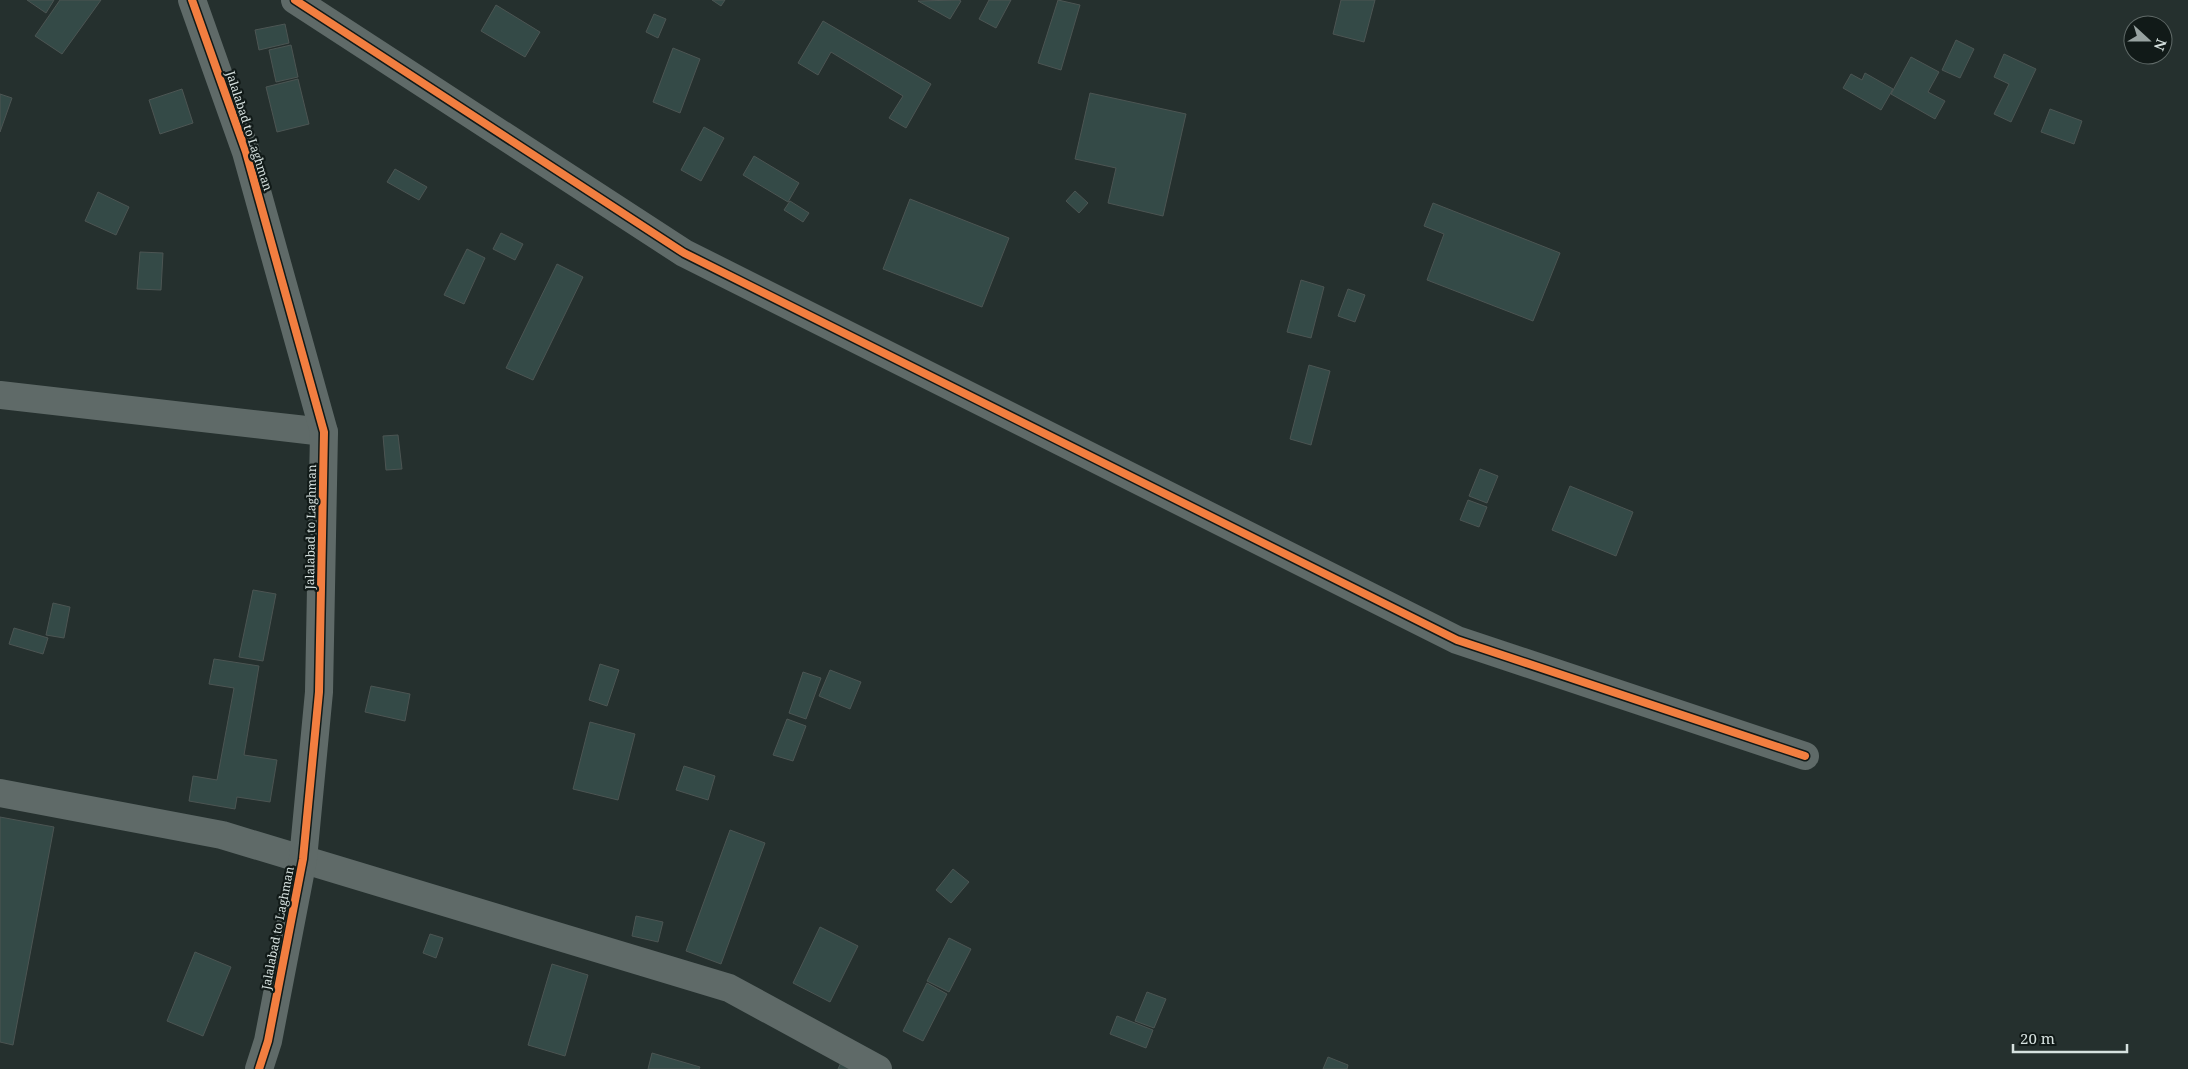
<svg xmlns="http://www.w3.org/2000/svg" width="2188" height="1069" font-family="'Noto Serif',serif">
	<style>
		.building { fill: #344a47; stroke: #4c5553 }
		.lines { fill: none; stroke-linecap: round; stroke-linejoin: round }
		.minor { stroke: #5f6a68; stroke-width: 28 }
		.tertiary { stroke: #5f6a68; stroke-width: 28 }
		.cycleway-casing { stroke: #111a18; stroke-width: 11 }
		.cycleway { stroke: #f27e40; stroke-width: 8 }
		.labels { text-anchor: middle; stroke-width: 4.5; stroke-linejoin: round; paint-order: stroke }
		.street-label { font-size: 12px; fill: #d6e1df; stroke: #111a18 }
	</style>
	<rect width="100%" height="100%" fill="#25302e"/>
	<path class="building" d="M27 0H54L46 13Z
		M60 0H101L62 54 35 36Z
		M712 0H725L721 6Z
		M959 0 961 1 950 19 918 1Z
		M989 0H1011L996 28 979 19Z
		M1058 0 1080 5 1061 70 1038 63Z
		M1341 0H1375L1364 42 1333 34Z
		M496 5 540 32 525 57 481 31Z
		M654 14 666 19 658 38 646 32Z
		M823 21 931 84 906 128 889 118 903 96 831 52 818 75 798 63Z
		M285 24 289 43 259 50 255 30Z
		M1956 40 1974 49 1960 78 1942 70Z
		M291 45 298 77 276 82 269 50Z
		M673 48 700 59 680 113 653 102Z
		M2004 54 2036 69 2011 122 1994 114 2009 84 1994 77Z
		M1911 57 1939 72 1928 92 1945 101 1935 119 1891 94Z
		M1865 73 1893 89 1881 110 1843 88 1851 74 1862 80Z
		M298 79 309 124 277 132 266 87Z
		M182 89 193 123 160 134 149 100Z
		M1090 93 1186 114 1163 216 1108 203 1116 168 1075 159Z
		M0 94 12 98 0 132Z
		M2050 109 2082 121 2074 144 2041 132Z
		M704 127 724 138 701 181 681 170Z
		M754 156 799 183 788 202 743 175Z
		M395 169 427 187 419 200 387 182Z
		M1075 191 1088 203 1079 213 1066 201Z
		M98 192 129 207 116 235 85 221Z
		M910 199 1009 238 982 307 883 269Z
		M790 201 809 213 803 222 784 210Z
		M1433 203 1560 253 1533 321 1427 280 1444 234 1424 226Z
		M501 233 523 244 515 260 493 249Z
		M467 249 485 258 464 304 444 295Z
		M140 252 163 253 161 290 137 289Z
		M557 264 583 277 533 380 506 368Z
		M1301 280 1324 287 1311 338 1287 332Z
		M1348 289 1365 295 1355 322 1338 316Z
		M1309 365 1330 371 1311 445 1290 439Z
		M398 435 402 469 386 470 383 436Z
		M1480 469 1498 476 1487 503 1469 496Z
		M1570 486 1633 512 1616 556 1552 530Z
		M1468 500 1487 507 1479 527 1460 520Z
		M253 590 276 594 263 661 239 657Z
		M53 603 70 607 64 638 46 635Z
		M14 628 48 638 43 654 9 644Z
		M214 659 259 666 244 755 277 760 270 802 237 797 235 809 189 801 193 776 217 780 234 688 209 684Z
		M600 664 619 670 607 706 589 700Z
		M830 670 861 682 850 709 819 696Z
		M803 672 821 678 806 719 789 713Z
		M371 686 410 694 405 721 365 712Z
		M787 719 806 726 793 761 773 755Z
		M590 722 635 734 618 800 573 789Z
		M684 766 715 776 708 800 676 790Z
		M0 817 54 827 13 1045 0 1042Z
		M730 830 765 843 721 964 686 951Z
		M953 869 969 882 951 903 936 890Z
		M636 916 663 922 658 942 632 936Z
		M820 927 858 946 830 1002 793 983Z
		M430 934 443 938 436 958 423 953Z
		M949 938 971 949 949 992 927 981Z
		M195 952 231 967 203 1036 167 1021Z
		M552 964 588 975 565 1056 528 1045Z
		M927 983 947 994 923 1041 903 1031Z
		M1147 992 1166 999 1154 1028 1135 1021Z
		M1117 1016 1153 1030 1146 1048 1110 1034Z
		M652 1053 700 1067 699 1069H648Z
		M1328 1057 1348 1065 1347 1069H1323Z
		M843 1058 866 1069H838Z"/>
	<g class="lines">
		<path class="minor" d="M295 0 684 253 1457 640 1805 756
			M0 395 324 432
			M0 793 222 835 729 988 878 1069"/>
		<path class="tertiary" d="M192 0 246 152 324 432 319 692 303 859 268 1041 259 1069"/>
		<g class="cycleway-casing">
			<path id="cycleway" d="M192 0 246 152 324 432 319 692 303 859 268 1041 259 1069
				M295 0 684 253 1457 640 1805 756"/>
		</g>
		<use href="#cycleway" class="cycleway"/>
	</g>
	<g class="labels">
		<g class="street-label">
			<text transform="translate(249 131) rotate(72)" y="4">Jalalabad to Laghman</text>
			<text transform="translate(311 527) rotate(-89)" y="4">Jalalabad to Laghman</text>
			<text transform="translate(278 928) rotate(-79)" y="4">Jalalabad to Laghman</text>
		</g>
	</g>
	<g transform="translate(2148 40) rotate(111)"><circle r="24" fill="#111a18" stroke="#606a68"/>
	<path d="M0-4L9 19L0 12L-9 19Z" fill="#98a3a1"/>
	<text y="-8" font-size="14" font-weight="bold" text-anchor="middle" fill="#d6e1df">N</text>
	</g>
	<path d="M2013 1044v8h114v-8" fill="none" stroke="#d6e1df" stroke-width="2.5"/>
	<text x="2020" y="1044" font-size="15" fill="#d6e1df" stroke="#111a18" stroke-width="4" paint-order="stroke">20 m</text>
</svg>
